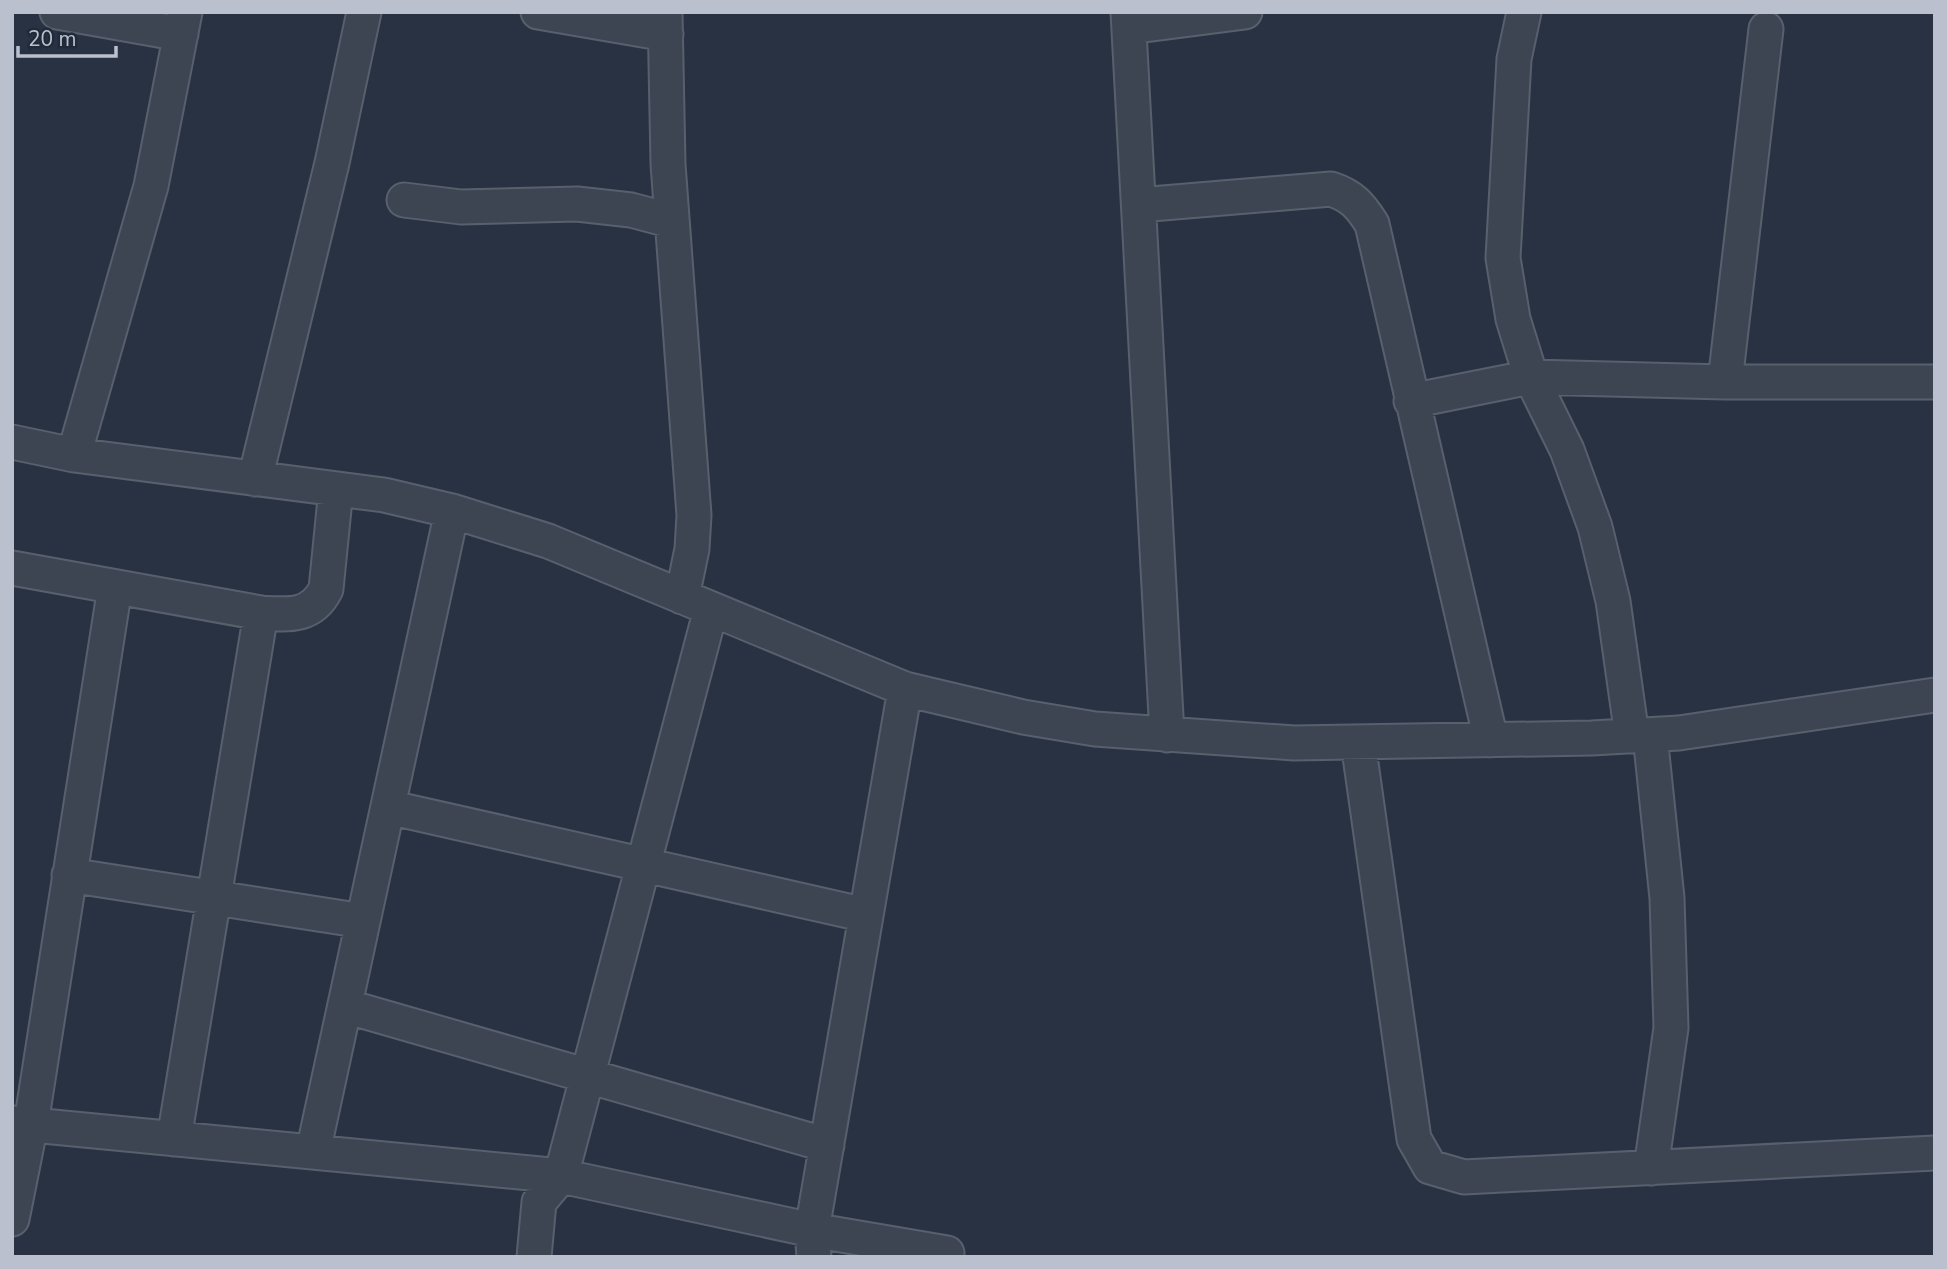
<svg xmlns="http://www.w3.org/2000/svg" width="1947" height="1269" font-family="'Nunito Sans',sans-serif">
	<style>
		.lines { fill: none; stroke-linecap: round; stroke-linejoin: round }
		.minor-casing { stroke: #58606d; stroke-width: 37 }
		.minor { stroke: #3d4553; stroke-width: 33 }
	</style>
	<rect width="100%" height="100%" fill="#293243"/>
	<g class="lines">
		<g class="minor-casing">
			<path id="minor" d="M57 12 181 34
				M538 12 666 34
				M665 12 668 164 694 515 692 549 682 597
				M1128 12 1167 735
				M1524 12 1514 59 1503 258 1513 319 1531 377 1567 450 1595 527 1613 601 1632 736
				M1129 27 1245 12
				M404 200 461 207 577 204 631 210 672 221
				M1139 205 1331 189C1352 196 1360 205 1372 224L1491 740
				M1725 382 1766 29
				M1411 401 1531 377 1725 382H1935
				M12 442 74 455 384 495 452 511 548 541 905 689 1023 717 1095 729 1294 743 1592 738 1679 733 1935 695
				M74 455 151 186 185 12
				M255 479 332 163 364 12
				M12 568 261 613C290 615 312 617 326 589L336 489
				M1650 735 1667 898 1671 1028 1651 1168
				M1358 742 1414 1139 1430 1167 1464 1177 1935 1153
				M388 807 866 915
				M69 875 363 921
				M345 1006 827 1145
				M12 1123 561 1176 812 1230 947 1253
				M174 1139 261 613
				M313 1152 452 511
				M12 1219 31 1124 115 587
				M534 1257 539 1202 561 1176 711 609
				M814 1257 812 1230 905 689"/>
		</g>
		<use href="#minor" class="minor"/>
	</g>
	<rect width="1947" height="1269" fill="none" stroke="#bac0cd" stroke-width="28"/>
	<path d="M18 46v10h98v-10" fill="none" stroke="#bac0cd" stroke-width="3.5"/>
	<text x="28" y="46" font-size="21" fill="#bac0cd" stroke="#212a39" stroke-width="5" paint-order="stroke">20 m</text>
</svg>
